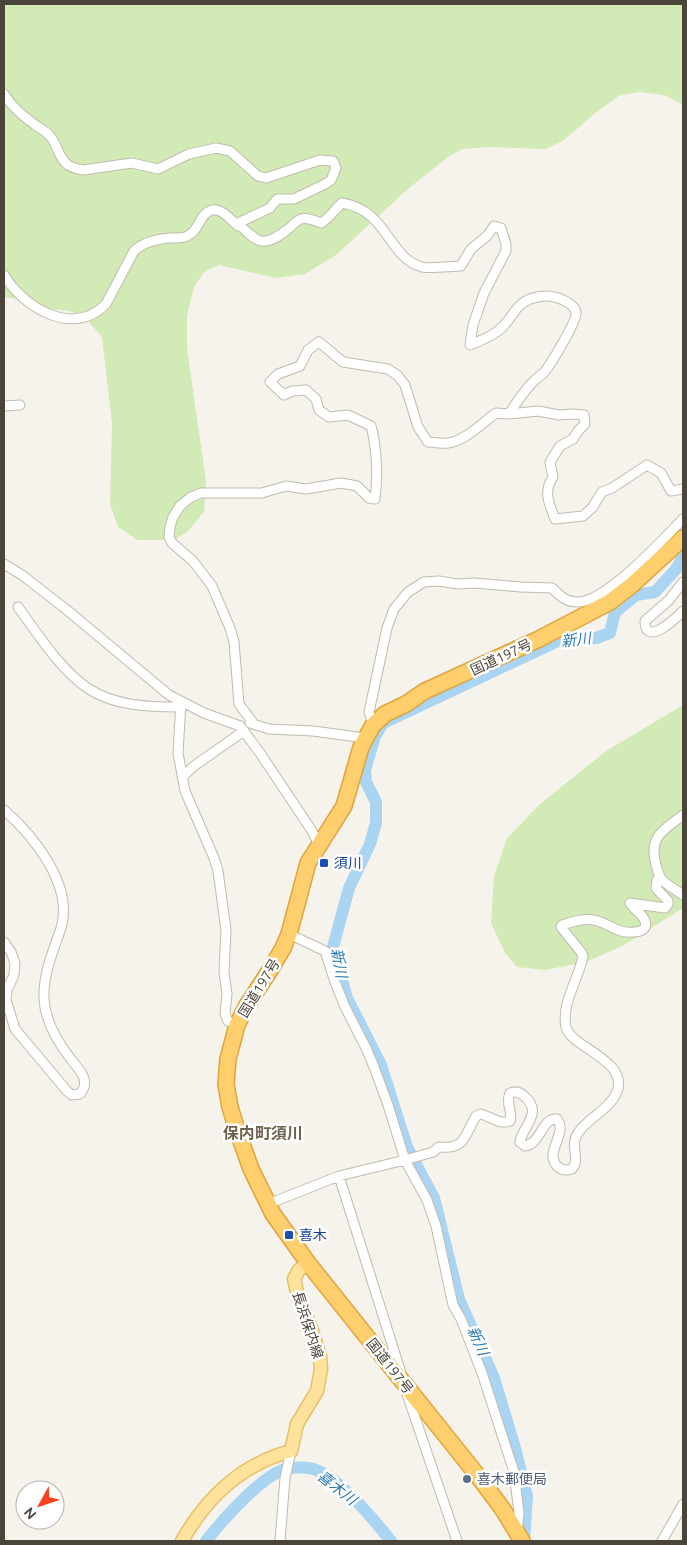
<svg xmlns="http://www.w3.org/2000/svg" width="687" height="1545" font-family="Ubuntu,'Noto Sans JP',sans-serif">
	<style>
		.green { fill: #d2eab5 }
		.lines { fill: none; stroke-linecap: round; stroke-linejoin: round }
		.river { stroke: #a9d4f2; stroke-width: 12 }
		.street-casing { stroke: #c2bbae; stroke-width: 11 }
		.primary-casing { stroke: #e6c16a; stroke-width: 15 }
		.highway-casing { stroke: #e0a43c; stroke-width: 18 }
		.street { stroke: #fff; stroke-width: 9 }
		.primary { stroke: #ffe39c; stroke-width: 12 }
		.highway { stroke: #ffcf6e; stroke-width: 15 }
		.transit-dot { fill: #1a4fb4; stroke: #fff; stroke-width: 2 }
		.service-dot { fill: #5c6f8a; stroke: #fff; stroke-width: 2 }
		.labels { text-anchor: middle; stroke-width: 5; stroke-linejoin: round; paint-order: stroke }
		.street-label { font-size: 14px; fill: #4b4439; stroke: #fff }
		.transit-label { font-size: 14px; fill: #164399; stroke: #fff; text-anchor: start }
		.service-label { font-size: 14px; fill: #4e5e75; stroke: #fff; text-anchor: start }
		.water-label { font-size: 15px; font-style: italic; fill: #2e7ab2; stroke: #fff }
		.quarter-label { font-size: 16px; font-weight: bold; fill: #6e6250; stroke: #fff }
	</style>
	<rect width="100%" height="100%" fill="#f6f3ec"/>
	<path class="green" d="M4 4H683V105L664 95 639 92 620 95 595 113 578 128 561 142 545 149 491 147 462 149 448 157 409 188 336 255 305 274 276 278 219 265 204 272 194 287 187 316V349L206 481 204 512 188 531 174 540H138L118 527 110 504 112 423 102 337 87 320 70 311 40 308 17 299 4 297Z
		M683 705V908L624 945 586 962 545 970 517 967 505 953 491 923 494 876 507 838 539 805 606 751Z"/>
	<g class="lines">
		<path class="river" d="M206 1541C222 1521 263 1473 289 1468 296 1467 309 1467 316 1470 339 1478 375 1521 391 1541
			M524 1541 527 1496 515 1448 494 1378 459 1299 434 1198 407 1147 381 1065 347 998 333 947 349 888 370 844 376 823V802L366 782 365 770 375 736 383 723 562 639 596 638 610 633 615 612 636 595 655 592 677 568 683 556"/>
		<g class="street-casing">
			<path id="street" d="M4 94C12 107 22 115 34 124 39 128 46 131 50 136 58 145 58 158 68 165 72 168 78 169 83 170L132 163 158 169 189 154 216 148 230 151 258 176 266 178 320 160 333 161 336 168 331 180 325 184 294 199H277L270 208 238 223V226C231 220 222 208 212 210 200 213 199 230 189 235 184 239 176 238 170 238 157 239 143 242 134 251L106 304C73 338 23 307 4 275
				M238 223C258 244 264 248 288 229 292 226 297 220 301 219 307 217 316 221 321 223 330 218 334 210 342 203 388 210 388 258 422 267 426 269 453 266 461 266L471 249 487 236 494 226 501 228 506 244V251L484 293 473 325 470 345C482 340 498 334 506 323 514 314 517 304 530 299 541 295 553 295 563 300 568 302 576 307 576 313 577 321 552 362 546 370 542 376 536 378 532 383 523 392 516 403 509 414
				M4 406 20 405
				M4 564 22 575 67 610 169 695 204 713 240 726 260 753 312 831 320 847
				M683 582 669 600 645 621C645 648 676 618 683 611
				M18 607C38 634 61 671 89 689 115 706 150 707 179 707
				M181 702 178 753 185 791 214 858 218 871 226 930 224 972 227 994 225 1014 228 1021 237 1025
				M250 723 269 729 313 731 365 738
				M254 724 239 704 234 642 230 628 212 586 193 561 172 543 169 537 170 527 173 517 180 506 191 497 201 493H262L286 486 306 489 341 483 357 486 369 498 375 499C378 476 377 448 371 426L348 415 329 417 319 410 316 399 306 390 292 391 284 395 270 382 278 374 300 366 308 350 319 342 343 362 388 369 397 375 405 385 418 427 428 442C435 442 442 444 448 443 465 441 482 423 496 413L509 414 538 411 559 415 572 414 584 415 585 424 578 431 573 439 560 446 550 462 553 477C543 491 549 504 555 519L583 516 592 508 602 492 612 488 647 465 661 473 671 491 683 489
				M373 725 369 712 387 628 394 609 408 592 424 582 439 581 458 584 474 583 521 587 552 588C560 596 566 602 578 602 606 602 662 540 683 519
				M182 777 194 766 244 731
				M4 810C34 836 74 886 61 928 53 952 43 973 44 999 45 1020 57 1041 70 1058 74 1064 80 1069 83 1076 86 1083 85 1088 80 1094L72 1095 67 1091 15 1029 6 1000 7 990 14 975 15 963 11 952 4 942
				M683 815C664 830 648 836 656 865 657 869 659 875 661 879 664 883 679 892 683 895
				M289 934 325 951 335 982 345 1007 366 1048 374 1067 388 1105 405 1160 427 1200 436 1226 453 1305 461 1319 482 1373 514 1472 519 1513 517 1532
				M339 1176 402 1376
				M268 1204 339 1176 405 1160 433 1152 439 1147C466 1150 465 1134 476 1116L481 1114C492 1117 499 1125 510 1121 513 1110 505 1104 510 1093 515 1091 520 1092 524 1096 544 1113 523 1125 520 1142L525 1146C541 1144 542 1117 557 1119 559 1122 560 1124 560 1127 561 1140 546 1154 557 1166 561 1170 566 1171 572 1169 581 1158 569 1146 578 1133 588 1118 610 1109 617 1092 629 1060 570 1047 566 1027 561 1003 579 979 583 956L581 952 561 927 562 925C572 922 583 918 593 920 602 921 610 927 618 930 625 933 650 935 645 921 643 914 634 910 630 903L665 908 668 904V901L656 888 657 880 662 881
				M407 1394 457 1541
				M280 1541 285 1478 291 1451
				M662 1541 683 1504"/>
		</g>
		<g class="primary-casing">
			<path id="primary" d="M182 1541C206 1498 242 1464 291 1451L297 1424 317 1391 321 1369 320 1356 312 1331 297 1292 294 1279 299 1270 308 1263"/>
		</g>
		<g class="highway-casing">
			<path id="highway" d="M522 1541 502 1508 474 1471 308 1263 273 1214 251 1169 236 1127 230 1107 226 1084 228 1059 237 1025 246 1007 272 967 283 948 289 934 308 863 344 806 361 747 373 725 385 714 406 704 425 691 539 639 610 602 632 585 683 538"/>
		</g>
		<use href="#street" class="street"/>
		<use href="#primary" class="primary"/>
		<use href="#highway" class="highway"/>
	</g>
	<g class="transit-dot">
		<rect x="319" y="858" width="10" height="10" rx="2.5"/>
		<rect x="284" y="1230" width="10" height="10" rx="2.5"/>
	</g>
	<circle class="service-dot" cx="467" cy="1479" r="5"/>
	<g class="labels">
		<g class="street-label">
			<text transform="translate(501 657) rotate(-25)" y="5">国道197号</text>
			<text transform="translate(259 988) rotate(-59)" y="5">国道197号</text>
			<text transform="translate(308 1325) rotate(72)" y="5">長浜保内線</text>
			<text transform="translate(390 1366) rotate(52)" y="5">国道197号</text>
		</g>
		<g class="transit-label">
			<text x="334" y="868">須川</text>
			<text x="299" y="1240">喜木</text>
		</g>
		<g class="service-label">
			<text x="477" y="1484">喜木郵便局</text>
		</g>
		<g class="water-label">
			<text transform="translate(576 640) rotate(-7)" y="5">新川</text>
			<text transform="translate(339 963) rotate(79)" y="5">新川</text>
			<text transform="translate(478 1341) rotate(66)" y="5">新川</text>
			<text transform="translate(337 1488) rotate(38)" y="5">喜木川</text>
		</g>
		<g class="quarter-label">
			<text x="263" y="1139">保内町須川</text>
		</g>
	</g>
	<rect width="687" height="1545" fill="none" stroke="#4b4439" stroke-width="10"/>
	<g transform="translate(40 1505) rotate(230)"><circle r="24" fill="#ffffff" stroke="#b7b4b0"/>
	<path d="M0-4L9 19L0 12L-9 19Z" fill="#fc3f1d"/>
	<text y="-8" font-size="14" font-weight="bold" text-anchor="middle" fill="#4b4439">N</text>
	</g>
</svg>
